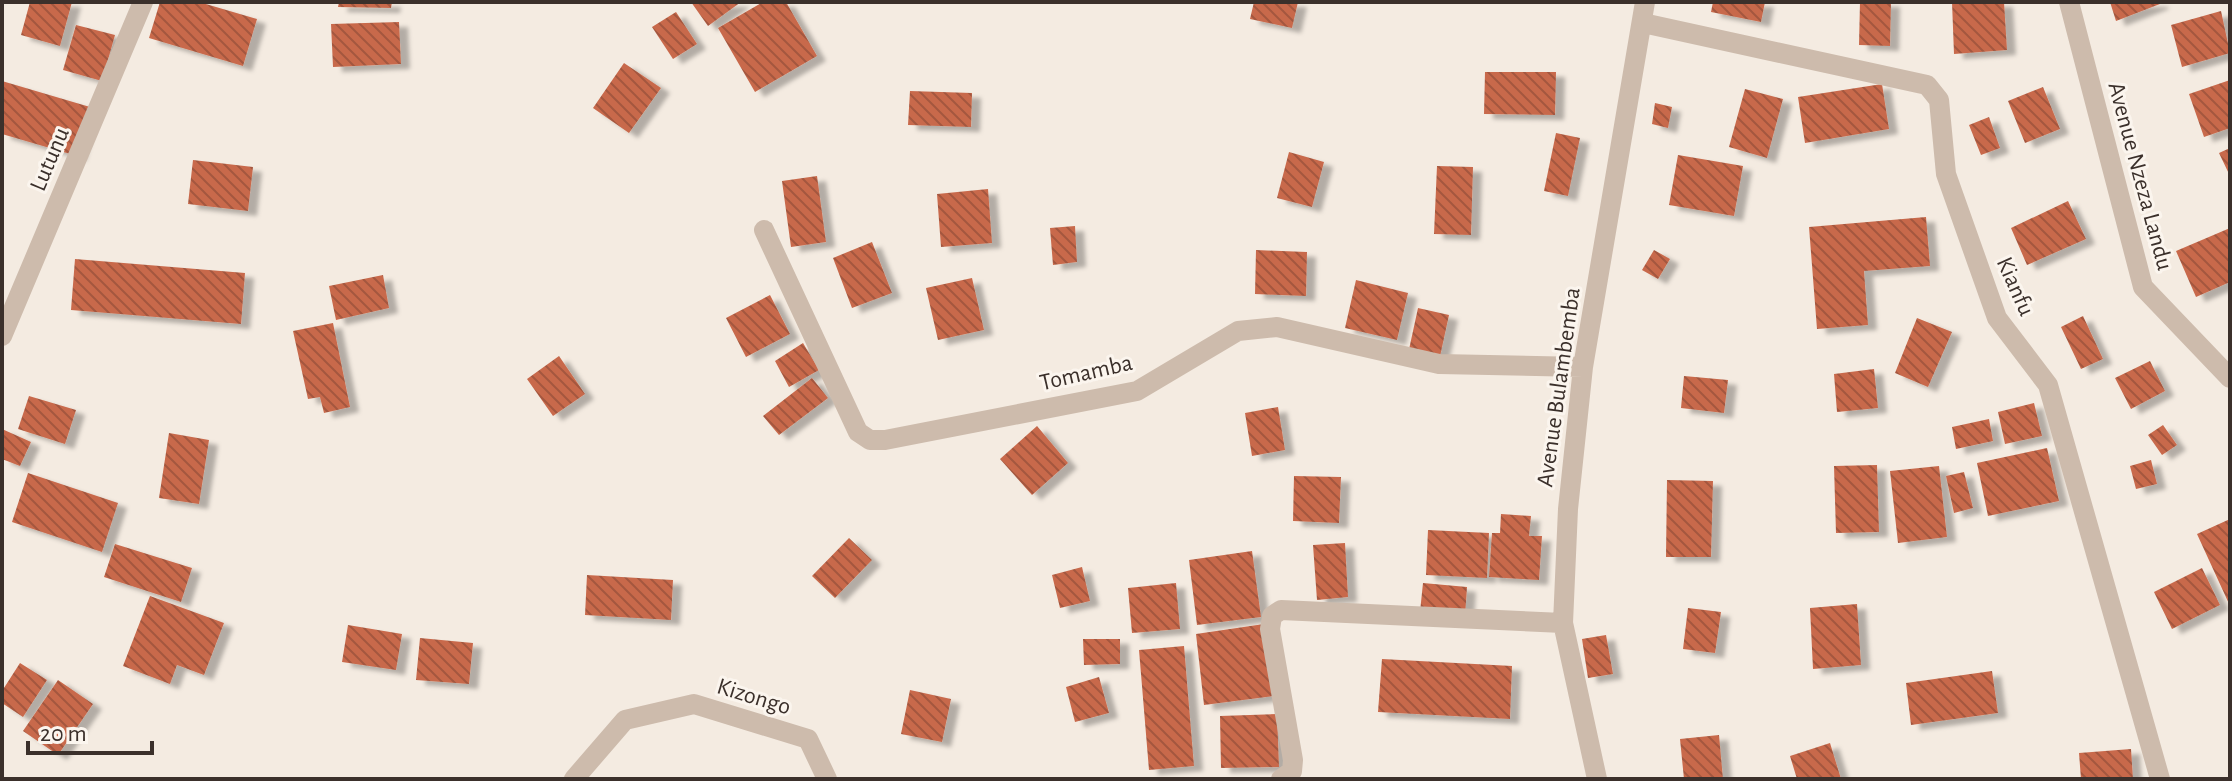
<svg xmlns="http://www.w3.org/2000/svg" width="2232" height="781" font-family="'Alegreya Sans',sans-serif">
	<style>
		.building { fill: url(#building-back-hatch); filter: url(#shadow) }
		.lines { fill: none; stroke-linecap: round; stroke-linejoin: round }
		.street { stroke: #cdbbac; stroke-width: 20 }
		.labels { text-anchor: middle; stroke-width: 6; stroke-linejoin: round; paint-order: stroke }
		.street-label { font-size: 24px; fill: #3b302b; stroke: #fbf5ee }
	</style>
	<defs>
		<pattern id="building-back-hatch" width="6" height="6" patternUnits="userSpaceOnUse" patternTransform="scale(2)"><rect width="6" height="6" fill="#c8694b"/><path d="M-1 5l2 2M0 0l6 6M5-1l2 2" fill="none" stroke="#a4573f"/></pattern>
		<filter id="shadow"><feDropShadow dx="9" dy="5" stdDeviation="2" flood-color="#0004"/></filter>
	</defs>
	<rect width="100%" height="100%" fill="#f4ebe1"/>
	<path class="building" d="M30 2H72L60 46 21 35Z
		M160 2H199L257 19 243 66 149 38Z
		M339 2H392L391 8 338 7Z
		M691 2H741L708 26Z
		M763 2H786L817 56 755 92 718 28Z
		M1254 2H1298L1292 28 1250 19Z
		M1713 2H1765L1761 22 1711 12Z
		M1860 2H1891L1890 46 1859 45Z
		M1952 2H2004L2007 50 1954 54Z
		M2110 2H2159L2160 4 2116 21Z
		M2221 11 2230 53 2182 67 2171 25Z
		M676 12 697 44 673 59 652 27Z
		M399 22 401 64 333 67 331 24Z
		M76 25 115 35 102 81 63 70Z
		M624 63 661 88 629 133 593 108Z
		M1485 72H1556L1555 115 1484 114Z
		M2230 80V128L2204 137 2189 94Z
		M2 81 90 107 77 156 2 134Z
		M1882 84 1889 129 1805 143 1798 97Z
		M2043 87 2060 129 2025 143 2008 101Z
		M1745 89 1783 99 1767 158 1729 147Z
		M910 91 972 93 971 127 908 125Z
		M1655 103 1672 107 1668 128 1652 124Z
		M1989 117 2000 148 1981 155 1969 125Z
		M1556 133 1580 138 1568 196 1544 191Z
		M2230 148V176L2219 153Z
		M1289 152 1324 162 1312 207 1277 198Z
		M1678 155 1743 166 1734 216 1669 205Z
		M193 160 253 167 248 211 188 204Z
		M1437 166 1473 167 1471 235 1434 234Z
		M817 176 826 242 791 247 782 181Z
		M988 189 992 243 941 247 937 194Z
		M2068 201 2086 239 2027 265 2011 228Z
		M1926 217 1930 266 1864 271 1868 325 1817 329 1809 227Z
		M1075 226 1077 262 1053 265 1050 228Z
		M2230 228V282L2196 297 2176 251Z
		M872 242 892 293 852 308 833 258Z
		M1256 250 1307 252 1306 296 1255 294Z
		M1654 250 1670 259 1658 279 1642 270Z
		M75 259 245 273 241 324 71 310Z
		M383 275 389 308 336 320 329 286Z
		M972 278 984 330 938 340 926 288Z
		M1356 280 1408 293 1397 340 1345 328Z
		M770 295 790 334 746 357 726 318Z
		M1418 308 1449 315 1439 361 1408 354Z
		M2083 316 2103 359 2081 369 2061 327Z
		M1917 318 1952 332 1928 387 1895 373Z
		M333 323 350 407 324 413 320 397 308 399 293 331Z
		M803 343 819 370 789 387 775 361Z
		M559 356 585 394 553 416 527 379Z
		M2150 361 2165 391 2131 409 2115 378Z
		M1874 369 1878 408 1837 412 1834 374Z
		M1684 376 1728 380 1724 413 1681 408Z
		M812 378 828 398 779 435 763 416Z
		M29 396 76 410 65 444 18 429Z
		M2034 403 2042 436 2005 444 1998 412Z
		M1278 407 1285 450 1252 456 1245 413Z
		M1989 419 1993 441 1956 449 1952 427Z
		M2163 425 2177 445 2162 455 2148 435Z
		M1037 426 1068 463 1032 495 1000 459Z
		M2 429 31 442 20 466 2 459Z
		M169 433 209 440 199 504 159 498Z
		M2047 448 2059 501 1988 516 1977 463Z
		M2151 460 2157 484 2136 489 2130 466Z
		M1877 465 1879 532 1836 533 1834 466Z
		M1939 466 1947 537 1898 543 1890 471Z
		M1964 472 1973 508 1954 513 1946 476Z
		M28 473 118 503 102 552 12 522Z
		M1294 476 1341 477 1339 523 1293 521Z
		M1667 480 1713 481 1711 557H1666Z
		M1501 514 1531 516 1529 536H1542L1539 580 1489 577 1492 533H1500Z
		M2230 519V606L2197 534Z
		M1428 530 1489 533 1487 578 1426 575Z
		M849 538 872 560 835 598 812 576Z
		M1345 543 1348 597 1317 600 1313 545Z
		M115 544 192 568 181 602 104 577Z
		M1252 551 1261 617 1197 625 1189 560Z
		M1082 567 1090 601 1060 608 1052 575Z
		M2202 568 2220 605 2172 629 2154 592Z
		M587 575 673 580 671 620 585 615Z
		M1176 583 1180 629 1132 633 1128 588Z
		M1423 583 1467 587 1465 616 1420 612Z
		M150 596 224 623 204 675 177 665 170 684 123 666Z
		M1857 604 1861 665 1813 669 1810 608Z
		M1688 608 1721 612 1715 653 1683 649Z
		M1264 624 1273 696 1204 705 1196 634Z
		M348 625 402 634 396 670 342 662Z
		M1606 635 1613 674 1588 678 1582 639Z
		M420 638 473 643 469 684 416 680Z
		M1083 639H1120V664L1084 665Z
		M1184 646 1194 766 1149 770 1139 650Z
		M1382 659 1512 666 1510 719 1378 712Z
		M20 663 47 680 23 717 2 703V691Z
		M1992 671 1998 713 1911 725 1906 683Z
		M1099 677 1109 713 1075 722 1066 687Z
		M58 680 93 704 58 755 23 731Z
		M910 690 951 699 942 742 901 734Z
		M1277 714 1279 767 1221 768 1220 716Z
		M1719 735 1723 779H1684L1680 739Z
		M1830 743 1841 779H1797L1790 756Z
		M2131 749 2133 779H2081L2079 753Z"/>
	<g class="lines">
		<path class="street" d="M2069 2 2143 287 2230 378
			M1643 23 1927 85 1939 100 1946 174 1997 318 2048 385 2160 779
			M764 230 858 432 870 440H885L1137 391 1238 331 1277 327 1439 364 1583 367
			M2 336 143 2
			M574 779 625 720 694 704 808 739 827 779
			M1281 779 1292 771 1293 760 1270 629 1272 616 1281 610 1563 623
			M1597 779 1563 623 1568 509 1583 367 1645 2"/>
	</g>
	<g class="labels">
		<g class="street-label">
			<text transform="translate(49 159) rotate(-67)" y="8">Lutunu</text>
			<text transform="translate(2141 176) rotate(75)" y="8">Avenue Nzeza Landu</text>
			<text transform="translate(2016 286) rotate(66)" y="8">Kianfu</text>
			<text transform="translate(1086 372) rotate(-13)" y="8">Tomamba</text>
			<text transform="translate(1558 387) rotate(-82)" y="8">Avenue Bulambemba</text>
			<text transform="translate(754 696) rotate(17)" y="8">Kizongo</text>
		</g>
	</g>
	<rect width="2232" height="781" fill="none" stroke="#3b302b" stroke-width="8"/>
	<path d="M28 741v12h124v-12" fill="none" stroke="#3b302b" stroke-width="4"/>
	<text x="40" y="741" font-size="24" fill="#3b302b" stroke="#fbf5ee" stroke-width="6" paint-order="stroke">20 m</text>
</svg>
